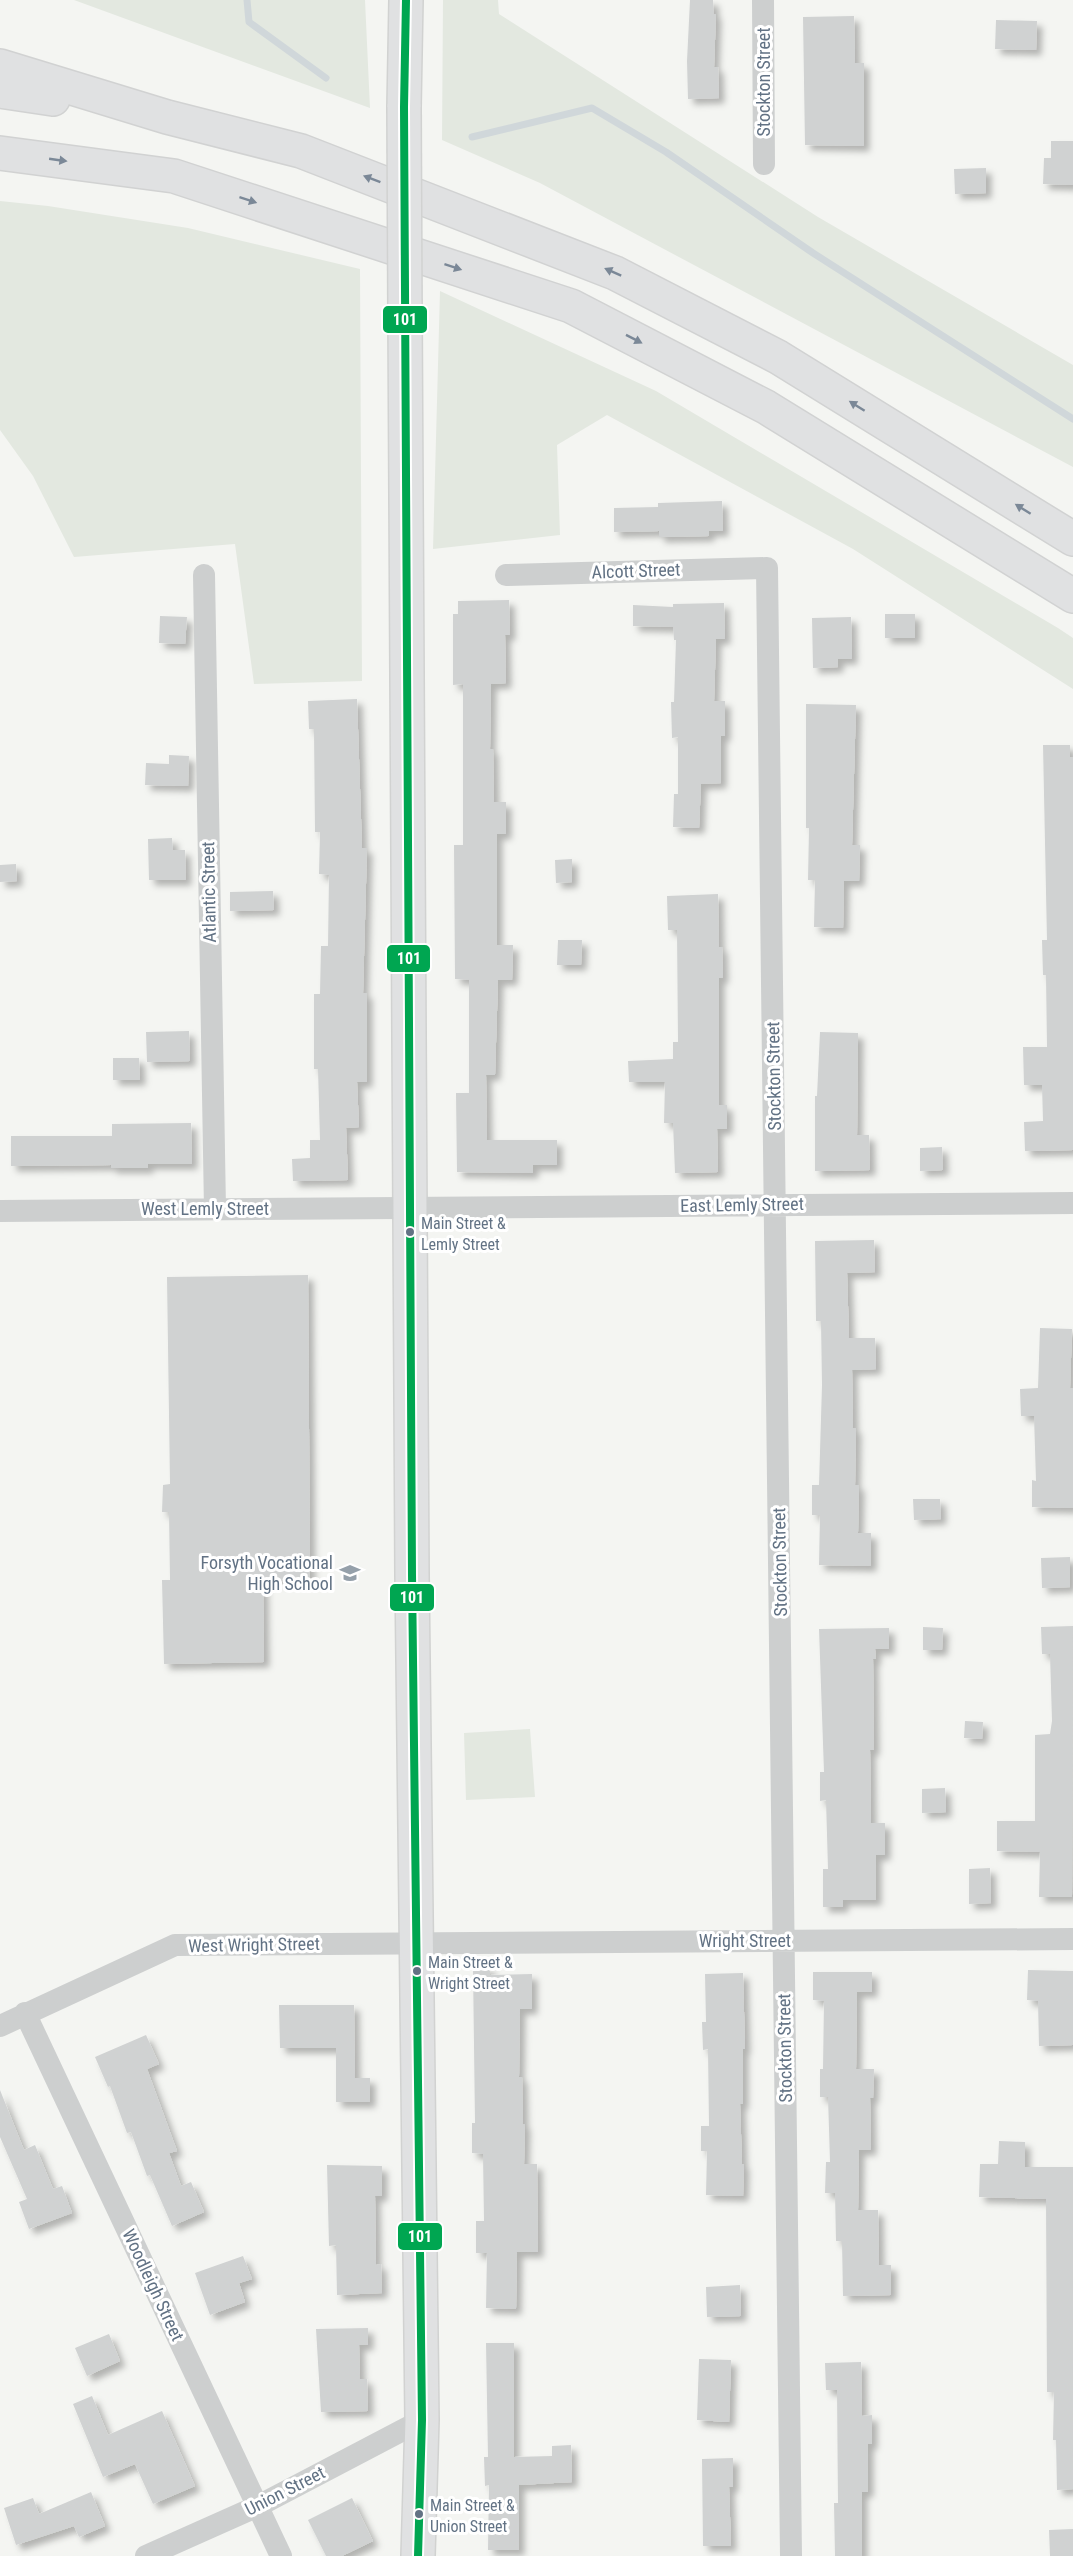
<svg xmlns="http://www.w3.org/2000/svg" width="1073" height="2556" font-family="'Roboto Condensed',sans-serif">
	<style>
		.green { fill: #e3e8e0 }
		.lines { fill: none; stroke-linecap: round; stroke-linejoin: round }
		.stream { stroke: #d0d7da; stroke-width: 7 }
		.building { fill: #d0d2d2; filter: url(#shadow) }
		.primary-casing { stroke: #d1d2d1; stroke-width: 36 }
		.motorway-casing { stroke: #d1d2d2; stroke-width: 36 }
		.minor { stroke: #cdcfcf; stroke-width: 22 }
		.primary { stroke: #e0e1e2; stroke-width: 33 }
		.motorway { stroke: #e0e1e2; stroke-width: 33 }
		.primary-bridge-casing { stroke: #d1d2d1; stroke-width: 36; stroke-linecap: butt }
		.primary-bridge { stroke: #e0e1e2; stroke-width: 33 }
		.bus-1-casing { stroke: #fff; stroke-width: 12 }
		.bus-1 { stroke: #00a651; stroke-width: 8 }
		.oneway { fill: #7b8897 }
		.bus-dot { fill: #627284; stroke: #fff; stroke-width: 2 }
		.labels { text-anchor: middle; stroke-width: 6; stroke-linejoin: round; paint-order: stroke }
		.bus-label { font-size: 16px; fill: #627284; stroke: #fff; text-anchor: start }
		.street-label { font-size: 18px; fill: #627284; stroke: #fff }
		.poi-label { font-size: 18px; fill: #627284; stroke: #fff; text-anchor: end }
		.line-badge { stroke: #fff; stroke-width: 2 }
		.badge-label { font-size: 16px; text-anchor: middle; font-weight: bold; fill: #fff }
	</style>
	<defs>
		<filter id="shadow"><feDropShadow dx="5.5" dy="5.5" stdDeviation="3" flood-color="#0004"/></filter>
	</defs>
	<rect width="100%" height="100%" fill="#f4f5f2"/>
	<path class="green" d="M74 0H365L370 108Z
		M443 0H498L499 14 818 217 1073 365V467L540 183 442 140Z
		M0 201 48 206 188 228 360 269 362 681 254 684 235 544 74 557 33 476 0 430Z
		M440 291 656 391 1058 628 1073 638V689L853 549 607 415 557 445 560 535 433 549Z
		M530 1729 535 1797 466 1800 464 1733Z"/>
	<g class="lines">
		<path class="stream" d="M247 0 249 22 326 78
			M472 137 592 108 666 152 813 253 1073 419"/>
	</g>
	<path class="building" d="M690 0H713L714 14H716L714 67H718L719 98 688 99 687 61Z
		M854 16 855 63H864V146L805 145 803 17Z
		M996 20 1037 21 1036 50 995 49Z
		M1051 141H1073V185L1043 184 1044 158H1051Z
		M986 168V193L955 194 954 169Z
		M722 501 723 531H709V536L659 537V531L614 532V508L658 507V503Z
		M509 600 510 635H505L506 683 491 684 490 749H493L494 802H506V834H497V945H513L512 980H498L495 1075H486L487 1140H557V1165H533V1173L457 1172 456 1093H469V980L455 979 454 845H463V684L453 685V614H458V601Z
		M724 603 725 639H716L714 701H725V736H721V783L701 784 699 828 673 827 674 794H678V737L672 738 671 702H674L676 640H674L673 627 633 626V605L673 607V604Z
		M885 614H915V638H885Z
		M160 616 187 617 185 644 159 643Z
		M851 617 852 659H838V667L813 668 812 618Z
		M357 699 362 848H367L363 993H367V1082H357L359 1127 346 1128 348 1180 293 1181 292 1159 310 1158V1140H320L318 1069H314V994H320L321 946H328L329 875 319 874 320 832H315L314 729H309L308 701Z
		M806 704 856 705 852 845H860L859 881H844L843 928 814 927 815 880H808L809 828H806Z
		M1043 745H1070V757H1073V1150L1025 1151 1024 1122 1043 1121 1042 1085H1024L1023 1047H1047L1046 975H1043L1042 940H1047Z
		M169 755 189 756 188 786 145 785 146 763 169 764Z
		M172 838 173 850H185L186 880H149L148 839Z
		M572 859V882L556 883 555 860Z
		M16 864 17 881 0 882V865Z
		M273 891 274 910 230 911V892Z
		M718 894 719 947H722L723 978H719V1105H727V1129H717L718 1172 675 1173 673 1123H664L665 1082H629L628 1061 673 1059V1042H678L677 930H668L667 896Z
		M558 940H582L581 965H557Z
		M189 1031 190 1061 147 1062 146 1032Z
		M820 1032 858 1033 857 1135H869L870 1170 815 1171V1096H817Z
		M113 1058H139L140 1080H113Z
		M191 1123 192 1164H148V1168H111V1165L11 1166V1136H112V1124Z
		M942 1147 943 1170 920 1171V1148Z
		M874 1240 875 1272 847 1273 849 1338H875L876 1369 852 1370 853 1428H856L855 1485H859L858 1533H871V1566L819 1565 820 1515H812V1485H819L822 1385 821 1321H816L815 1241Z
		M308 1275 310 1579 263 1580 264 1662 164 1664 162 1580H170L169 1512H162L163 1485 170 1484 167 1277Z
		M1040 1328 1072 1329 1070 1388H1073V1508L1032 1507V1480L1036 1481 1034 1416H1021L1020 1389 1038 1388Z
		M913 1499H940L941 1519 914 1520Z
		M1070 1557V1587L1042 1588 1041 1558Z
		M1073 1626 1072 1897H1039L1040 1852 997 1851V1821H1035V1735L1050 1734 1052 1721 1050 1654H1042L1041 1627Z
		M923 1627 943 1628 942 1650H923Z
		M889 1628V1649H875L876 1659H873L874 1750H870L871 1823H885V1855H876V1900H843V1907H823V1869H828L826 1800 820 1801V1772H824L819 1629Z
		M965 1721 983 1722 982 1739 964 1738Z
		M945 1788 946 1812 922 1813V1789Z
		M990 1868 991 1903 969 1904V1869Z
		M490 1967V1975L532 1974V2009H520L519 2077H522L523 2124H525L524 2164H537L538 2252H517L516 2309 486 2308 487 2253H476V2221H484L483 2154 472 2153V2123H475L473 1968Z
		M1028 1970 1073 1971V2045L1039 2046 1038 2001 1027 2000Z
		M813 1972H872V1992H857L856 2069H874L873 2098H870L871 2150H859L858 2210H878L879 2265H891V2295L843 2296 842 2241H836L835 2193H825L826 2162H830L828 2097H820V2069H823L824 2001 813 2000Z
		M743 1973 745 2049H743V2104H740L742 2164H744L743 2196 706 2195 707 2151H701V2126H709L708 2049 703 2050 702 2022H706L705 1974Z
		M279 2005H354L355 2078H370V2102H336V2048H280Z
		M146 2035 159 2064 147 2069 177 2151 169 2153 181 2186 191 2182 204 2212 172 2226 150 2175 147 2176 131 2132 127 2133 110 2086 108 2087 95 2057Z
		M0 2090 24 2150 35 2145 53 2189 62 2186 72 2213 29 2229 19 2202 27 2199 0 2137Z
		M999 2141 1025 2142V2167H1073V2489L1057 2490 1056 2440H1053L1054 2392H1047L1046 2199 979 2197 980 2164H998Z
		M327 2165 382 2166V2196H375L376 2265 381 2264 382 2293 337 2295 336 2245 329 2246Z
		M243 2256 252 2279 239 2283 245 2302 210 2315 195 2273Z
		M740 2285 741 2316 707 2317 706 2287Z
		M368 2328V2345H359L360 2379H367L368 2411 321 2412 316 2329Z
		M109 2334 120 2361 87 2376 75 2348Z
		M486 2343H514V2457L552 2456V2446L571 2445 572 2482 519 2485V2550H488L489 2485 485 2486 484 2457H488Z
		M699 2359 731 2360 729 2422 697 2420Z
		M861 2362 862 2416 872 2415V2444H868V2492H862V2556H835L834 2503H838L837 2390H826L825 2363Z
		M92 2396 108 2435 162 2411 195 2486 153 2504 135 2464 103 2477 73 2404Z
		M733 2458V2487H729L731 2546H703L702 2459Z
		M91 2492 105 2526 79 2537 74 2526 16 2545 4 2508 33 2498 39 2514Z
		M352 2498 373 2541 342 2556H326L308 2520Z
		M1073 2529V2556H1050L1049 2530Z"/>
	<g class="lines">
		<g class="primary-casing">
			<path id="primary" d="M404 107 406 0
				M405 315 412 1575 422 2420 418 2556"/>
		</g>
		<g class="motorway-casing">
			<path id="motorway" d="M0 66 167 117 301 151 615 273 778 357 1073 539
				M0 91 53 99
				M0 153 174 176 571 306 766 407 1073 596"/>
		</g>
		<path class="minor" d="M763 0 764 164
			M204 575 215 1209
			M506 575 767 568 791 2556
			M0 1211 1073 1203
			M25 2013 281 2556
			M0 2026 175 1945 1073 1939
			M146 2556 258 2506 422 2420"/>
		<use href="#primary" class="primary"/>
		<use href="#motorway" class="motorway"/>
		<g class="primary-bridge-casing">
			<path id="primary-bridge" d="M404 107 405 315"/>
		</g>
		<use href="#primary-bridge" class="primary-bridge"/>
		<g class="bus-1-casing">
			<path id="bus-1" d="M406 0 404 107 412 1575 422 2420 418 2556"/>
		</g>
		<use href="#bus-1" class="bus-1"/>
	</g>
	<defs><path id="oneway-solid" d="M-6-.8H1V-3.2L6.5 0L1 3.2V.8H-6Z" transform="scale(1.5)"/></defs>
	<g class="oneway">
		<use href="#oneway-solid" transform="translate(58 160) rotate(8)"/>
		<use href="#oneway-solid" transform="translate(372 179) rotate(-159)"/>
		<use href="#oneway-solid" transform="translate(248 200) rotate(18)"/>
		<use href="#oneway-solid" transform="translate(453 267) rotate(18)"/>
		<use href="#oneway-solid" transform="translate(613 272) rotate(-156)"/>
		<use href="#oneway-solid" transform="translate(634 339) rotate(27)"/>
		<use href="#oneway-solid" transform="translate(857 406) rotate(-148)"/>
		<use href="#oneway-solid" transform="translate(1023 509) rotate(-148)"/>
	</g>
	<defs>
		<g id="school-bare" transform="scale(1.62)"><path d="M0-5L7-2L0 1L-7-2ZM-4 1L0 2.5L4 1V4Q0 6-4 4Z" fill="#95a0aa" stroke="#fff" stroke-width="2.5" paint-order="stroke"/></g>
	</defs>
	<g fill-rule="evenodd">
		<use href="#school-bare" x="350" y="1573"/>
	</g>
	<g class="bus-dot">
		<circle cx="410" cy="1232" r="5"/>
		<circle cx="417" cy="1971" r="5"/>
		<circle cx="419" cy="2514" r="5"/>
	</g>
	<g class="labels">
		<g class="bus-label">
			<text x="421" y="1229">Main Street &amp;<tspan x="421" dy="21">Lemly Street</tspan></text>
			<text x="428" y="1968">Main Street &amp;<tspan x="428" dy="21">Wright Street</tspan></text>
			<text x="430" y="2511">Main Street &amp;<tspan x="430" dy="21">Union Street</tspan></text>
		</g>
		<g class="street-label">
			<text transform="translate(764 82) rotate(-90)" y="6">Stockton Street</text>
			<text transform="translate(636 571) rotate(-2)" y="6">Alcott Street</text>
			<text transform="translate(209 892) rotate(-91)" y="6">Atlantic Street</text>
			<text transform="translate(774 1076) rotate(-91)" y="6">Stockton Street</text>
			<text transform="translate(742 1205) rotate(-1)" y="6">East Lemly Street</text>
			<text x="205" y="1215">West Lemly Street</text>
			<text transform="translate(780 1562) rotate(-91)" y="6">Stockton Street</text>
			<text x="745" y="1947">Wright Street</text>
			<text transform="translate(254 1945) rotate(-1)" y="6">West Wright Street</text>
			<text transform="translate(785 2048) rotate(-91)" y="6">Stockton Street</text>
			<text transform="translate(153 2285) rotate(65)" y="6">Woodleigh Street</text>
			<text transform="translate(285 2491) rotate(-27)" y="6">Union Street</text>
		</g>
		<g class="poi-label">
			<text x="333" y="1569">Forsyth Vocational<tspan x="333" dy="21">High School</tspan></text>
		</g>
	</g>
	<g class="line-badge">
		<rect x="382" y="305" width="46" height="29" rx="6" fill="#00a651"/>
		<rect x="386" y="944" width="45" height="29" rx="6" fill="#00a651"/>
		<rect x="389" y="1583" width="46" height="29" rx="6" fill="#00a651"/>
		<rect x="397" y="2222" width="46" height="29" rx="6" fill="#00a651"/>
	</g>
	<g class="badge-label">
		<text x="405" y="325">101</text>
		<text x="409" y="964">101</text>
		<text x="412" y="1603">101</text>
		<text x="420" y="2242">101</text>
	</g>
</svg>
